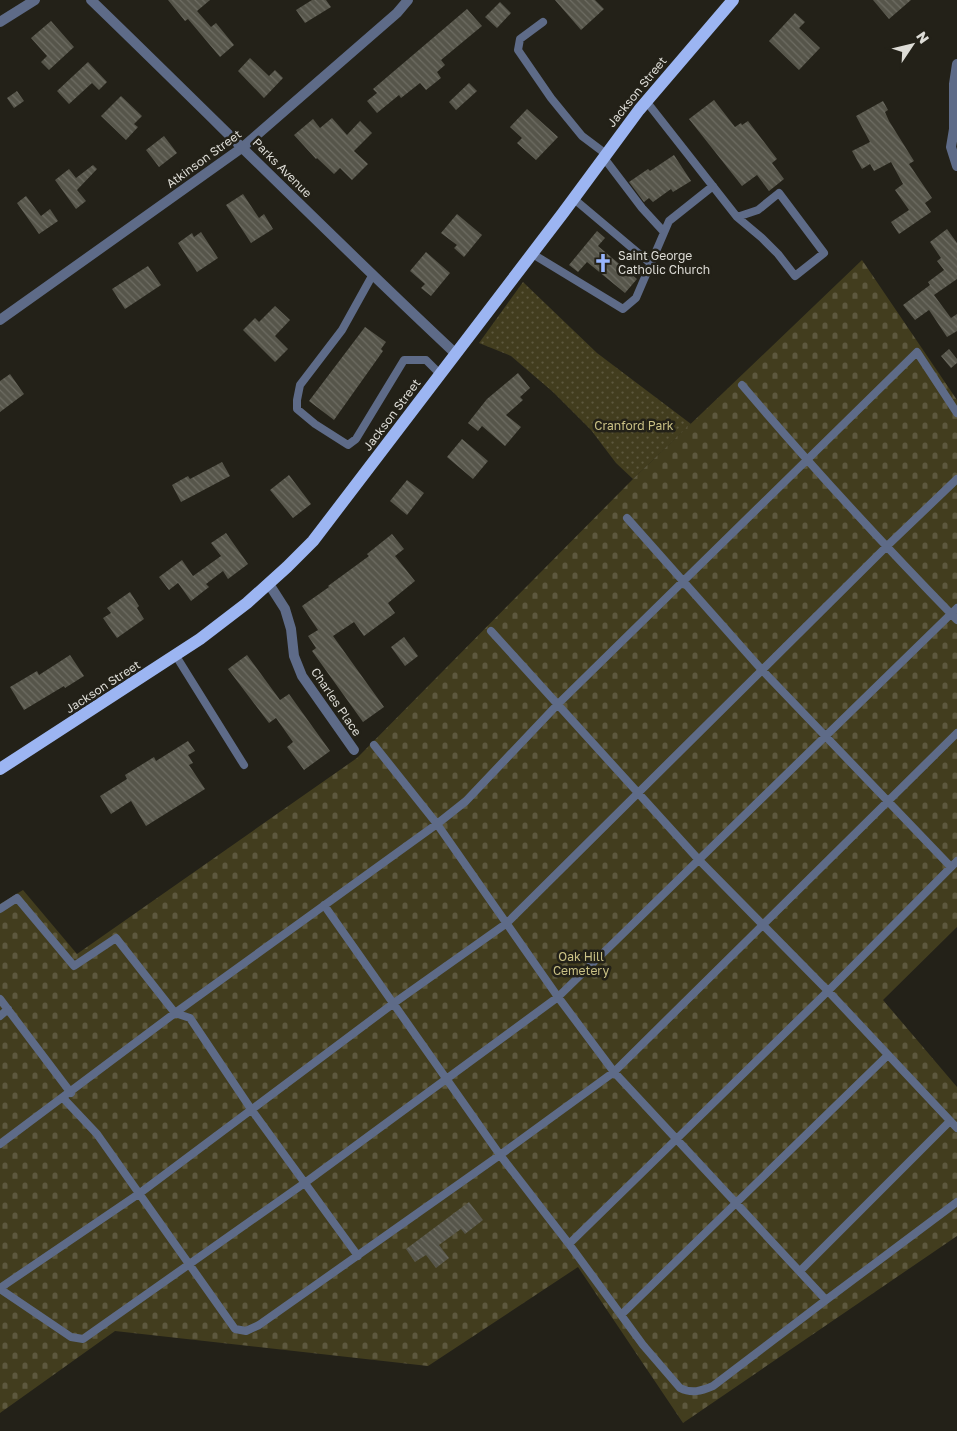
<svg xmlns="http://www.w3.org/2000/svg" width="957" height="1431" font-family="'Golos Text',sans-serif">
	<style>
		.grass { fill: url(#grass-dots) }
		.cemetery { fill: url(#cemetery-stones) }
		.building { fill: url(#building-back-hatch) }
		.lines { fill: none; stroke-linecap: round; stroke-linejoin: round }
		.lane { stroke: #5e6b88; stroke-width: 8 }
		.street { stroke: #5e6b88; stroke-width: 10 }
		.primary { stroke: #9cb5f2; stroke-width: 12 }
		.labels { text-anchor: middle; stroke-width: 5; stroke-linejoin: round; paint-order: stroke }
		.street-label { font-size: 12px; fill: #dddcd6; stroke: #232118 }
		.poi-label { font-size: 12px; fill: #dddcd6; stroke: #232118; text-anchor: start }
		.park-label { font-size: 12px; fill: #cac185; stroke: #232118 }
	</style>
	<defs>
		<pattern id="grass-dots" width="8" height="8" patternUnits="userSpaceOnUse" patternTransform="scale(1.25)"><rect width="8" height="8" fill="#423d1e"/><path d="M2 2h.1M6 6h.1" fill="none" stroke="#5d583e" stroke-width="1.8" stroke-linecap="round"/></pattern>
		<pattern id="cemetery-stones" width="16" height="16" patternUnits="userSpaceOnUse" patternTransform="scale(1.25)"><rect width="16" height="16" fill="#423d1e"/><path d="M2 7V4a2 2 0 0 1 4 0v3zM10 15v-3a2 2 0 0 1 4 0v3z" fill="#5d583e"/></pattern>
		<pattern id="building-back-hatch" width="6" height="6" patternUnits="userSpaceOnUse" patternTransform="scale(1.25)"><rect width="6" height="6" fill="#56554a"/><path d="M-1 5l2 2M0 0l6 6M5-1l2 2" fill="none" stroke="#6e6d63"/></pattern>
	</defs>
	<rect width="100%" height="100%" fill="#232118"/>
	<path class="grass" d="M523 282 597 353 691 424 633 479 616 463 591 430 553 392 511 356 479 343Z"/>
	<path class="cemetery" d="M862 260 957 400V927L883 1000 957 1087V1236L683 1423 578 1267 428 1366 115 1331 0 1413V904L23 890 77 954 357 758 633 479Z"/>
	<path class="building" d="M168 0H210L197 11 211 27 216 23 234 45 220 57 188 19 185 21Z
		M312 0H326L331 7 305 23 296 10Z
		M555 0H595L604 9 581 30Z
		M873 0H911L889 19Z
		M500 2 511 13 497 28 485 17Z
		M467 9 482 26 441 60 445 65 437 72 441 78 426 90 420 83 401 98 399 95 377 113 367 101 377 93 373 89Z
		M795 13 805 22 799 28 820 48 799 70 769 41Z
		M51 21 74 47 49 70 41 62 47 56 31 38Z
		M250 58 269 76 275 70 283 78 264 98 238 71Z
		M88 62 107 82 99 90 92 83 69 104 57 91Z
		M469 83 477 91 456 110 449 102Z
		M17 91 24 101 14 108 7 98Z
		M121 96 142 116 134 124 138 127 126 140 101 116Z
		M714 100 735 127 741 123 742 125 748 121 777 159 772 163 784 179 769 191 757 175 742 186 689 119Z
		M883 101 888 110 885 112 889 121 914 161 909 164 932 198 925 203 931 212 899 234 891 222 909 210 895 190 903 184 891 162 874 171 870 164 862 169 852 151 870 142 856 116Z
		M527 109 558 137 536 160 517 143 522 138 510 127Z
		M332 118 347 135 360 121 372 133 354 151 368 164 352 180 340 168 334 174 317 158 316 159 294 135 313 119 320 128Z
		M164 136 177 153 159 167 146 150Z
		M674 155 691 181 673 192 671 189 653 202 649 198 644 202 629 182 648 169 650 171Z
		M93 165 97 169 77 190 86 201 76 209 55 180 69 169 76 178Z
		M243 194 259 218 264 214 273 229 251 243 226 205Z
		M26 196 41 216 50 209 58 221 39 234 17 203Z
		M457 214 482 235 464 257 454 248 457 245 441 233Z
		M947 229 957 243V279L934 295 951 318 957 314V331L947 337 929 310 915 320 903 305 930 285 928 282 944 270 937 261 941 258 930 242Z
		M597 231 605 238 598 246 637 279 625 293 587 262 578 272 569 265Z
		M201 232 218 258 197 272 178 243 192 233 194 237Z
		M426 252 450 273 431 296 421 288 425 284 410 271Z
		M148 266 161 285 125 309 112 289Z
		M275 306 290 320 275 336 288 349 275 362 243 330 255 318 259 322Z
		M365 327 386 342 381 349 383 351 334 420 309 401Z
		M949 349 957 359V363L951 368 941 356Z
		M518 373 530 388 520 397 523 400 506 415 521 427 505 446 482 426 478 431 468 423 487 399Z
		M10 374 24 394 0 412V381Z
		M462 439 488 461 473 479 447 457Z
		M222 462 230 476 181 502 172 485 188 476 190 479Z
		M289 475 311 504 293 518 270 490Z
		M407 480 424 493 407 515 390 501Z
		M226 533 248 564 228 579 223 571 206 584 209 587 191 601 178 583 169 590 159 577 182 560 193 576 221 556 211 543Z
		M392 534 404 549 395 556 415 581 388 603 395 613 364 636 354 622 333 636 384 707 363 722 312 651 316 648 308 636 318 630 302 606 329 587 328 586 369 556 367 554Z
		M130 592 139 606 137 608 144 619 117 638 103 618 111 613 107 608Z
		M404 637 418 656 405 666 391 647Z
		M70 655 84 676 65 688 64 686 24 710 10 687 37 671 39 675Z
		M247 655 280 700 289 694 330 751 304 770 287 747 293 742 276 718 269 723 228 669Z
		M188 741 195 751 188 755 193 763 189 765 205 789 146 826 131 801 111 814 100 796 127 779 125 775 154 757 156 761Z
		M469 1202 483 1220 465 1234 461 1229 439 1245 449 1258 436 1268 426 1255 415 1262 406 1249Z"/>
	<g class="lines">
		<path class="lane" d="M543 22 520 39 518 50 551 98 582 136 606 154
			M646 101 737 217 762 238 778 254 795 276 824 253 779 193 758 210 737 217
			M604 158 642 208 664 232
			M574 199 650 263
			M531 253 623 309 636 298 669 221 713 186
			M372 276 342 330 300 385 297 400V409L315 424 348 445 356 439 404 360H426L440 374
			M742 385C811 466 883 544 957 620
			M627 518 762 670 951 867
			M491 631 699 860 828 991 957 1128
			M176 656 244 765
			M374 745 437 824 558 997 614 1072 736 1203 621 1315
			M324 905 500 1155 569 1244 643 1345 680 1388C692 1394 701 1391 713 1386L826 1300
			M0 909 17 898 74 966 116 938 175 1013 190 1018 251 1109 358 1256
			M0 999 71 1093
			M0 1016 8 1009
			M888 1055 736 1203 826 1300 957 1202
			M63 1098 97 1134 235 1329 246 1331 259 1325 500 1155 614 1072 957 733
			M0 1144 175 1013 437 824 466 801 558 704 917 352 957 413
			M569 1244 828 991 957 861
			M800 1271 950 1121
			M0 1288 140 1193 394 1003 507 923 886 547 957 479
			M0 1289 71 1337 83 1339 306 1182 558 997 957 608"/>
		<path class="street" d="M91 0C213 118 332 238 456 354
			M0 22 35 0
			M957 64 954 84V129L951 147 957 166
			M0 320 243 147 397 13 408 0
			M269 584 285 609 291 629 294 656 302 676 354 750"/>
		<path class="primary" d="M0 769 200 639 247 603 287 567 313 541 563 213 639 110 733 0"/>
	</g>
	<defs>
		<g id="church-bare" transform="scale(1.5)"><path d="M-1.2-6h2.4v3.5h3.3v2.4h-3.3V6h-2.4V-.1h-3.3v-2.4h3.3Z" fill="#98b5fd" stroke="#232118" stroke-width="2.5" paint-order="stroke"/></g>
	</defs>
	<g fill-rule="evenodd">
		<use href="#church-bare" x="603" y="263"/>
	</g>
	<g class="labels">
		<g class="street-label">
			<text transform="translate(637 92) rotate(-51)" y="4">Jackson Street</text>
			<text transform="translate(204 159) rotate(-36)" y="4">Atkinson Street</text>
			<text transform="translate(282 168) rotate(45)" y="4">Parks Avenue</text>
			<text transform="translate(392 415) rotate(-53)" y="4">Jackson Street</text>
			<text transform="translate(103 687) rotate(-33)" y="4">Jackson Street</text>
			<text transform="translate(336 702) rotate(56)" y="4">Charles Place</text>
		</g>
		<g class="poi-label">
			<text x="618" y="260">Saint George<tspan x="618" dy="14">Catholic Church</tspan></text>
		</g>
		<g class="park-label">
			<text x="634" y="430">Cranford Park</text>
			<text x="581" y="961">Oak Hill<tspan x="581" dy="14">Cemetery</tspan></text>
		</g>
	</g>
	<g transform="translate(912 45) rotate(55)" stroke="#232118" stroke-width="4" paint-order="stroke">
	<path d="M0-4L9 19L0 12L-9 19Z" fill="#dddcd6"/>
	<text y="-8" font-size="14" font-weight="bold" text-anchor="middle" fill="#dddcd6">N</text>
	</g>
</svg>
